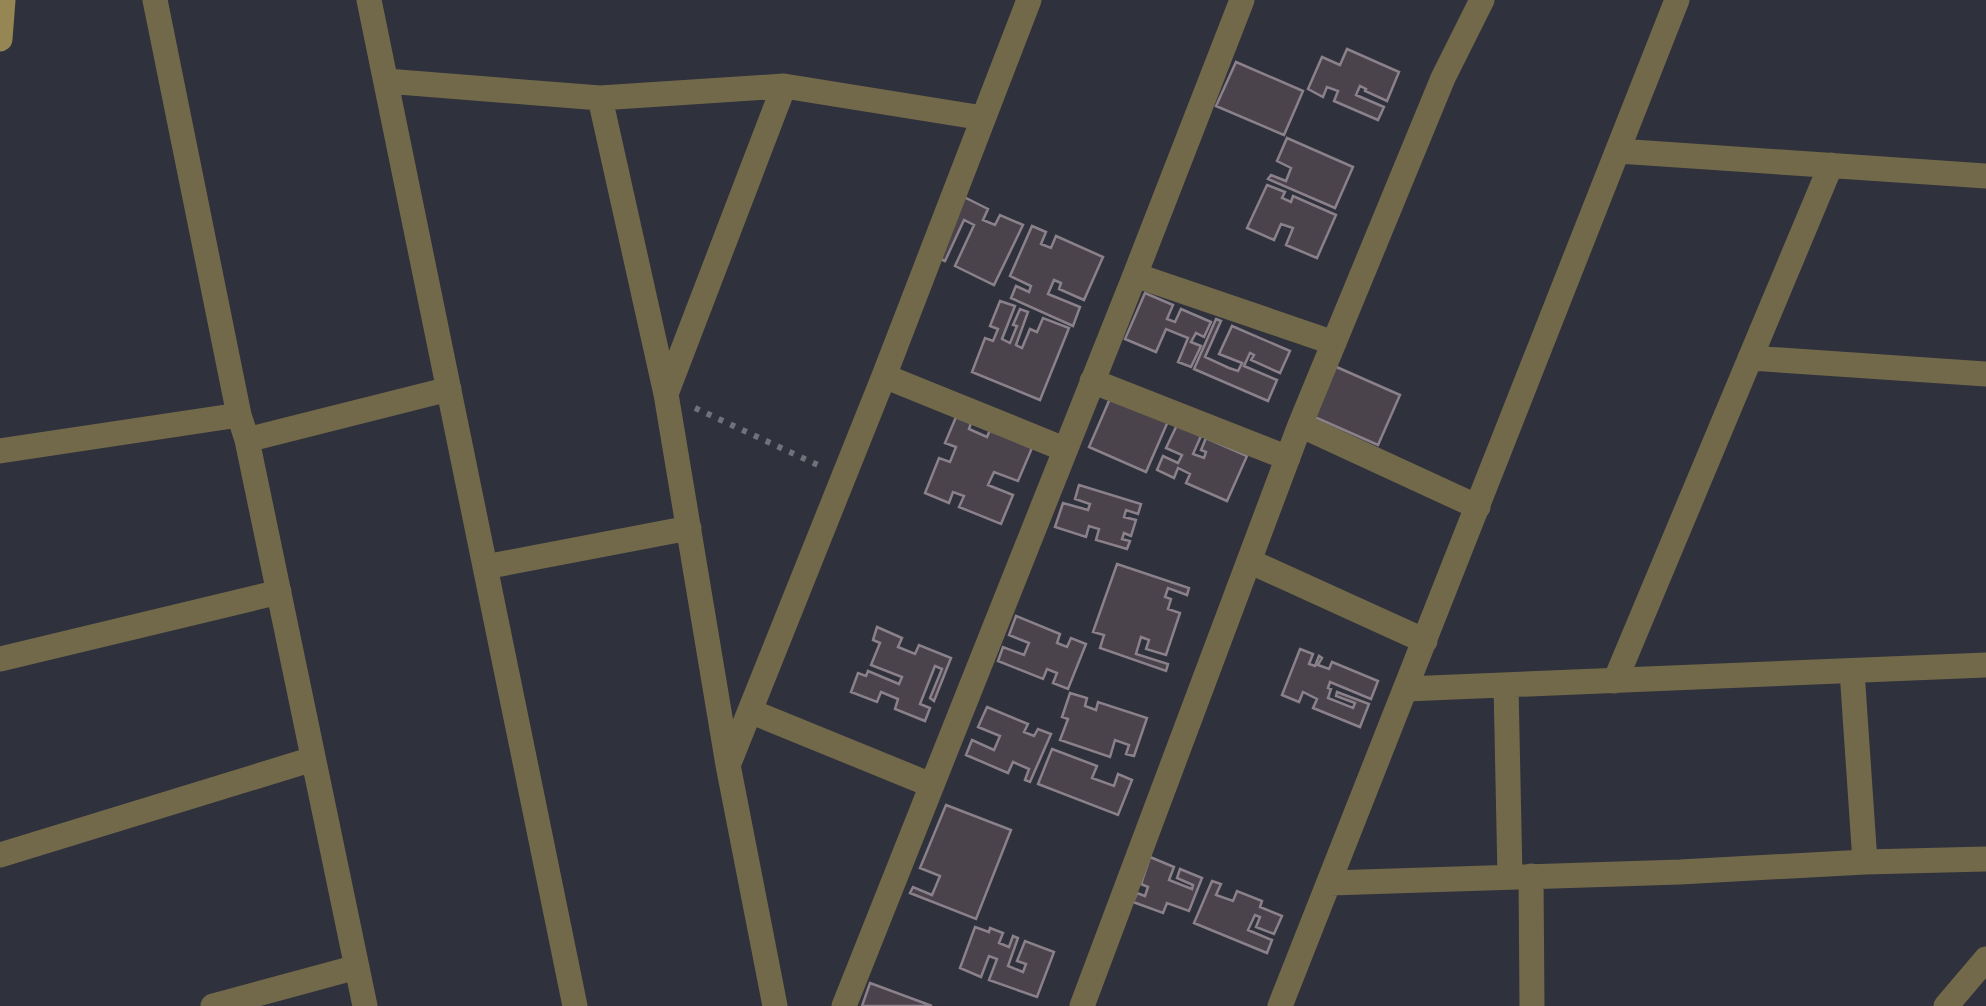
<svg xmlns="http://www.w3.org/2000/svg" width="1986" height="1006" font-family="Poppins,sans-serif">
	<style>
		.building { fill: #4b434b; stroke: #8a818a; stroke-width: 2.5 }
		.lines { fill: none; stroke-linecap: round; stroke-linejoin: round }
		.path { stroke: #70727b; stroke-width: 6; stroke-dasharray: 5 8; stroke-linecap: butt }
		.street { stroke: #72684a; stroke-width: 25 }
		.secondary { stroke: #958654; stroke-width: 25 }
	</style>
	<rect width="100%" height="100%" fill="#2f313c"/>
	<path class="building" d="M1347 49 1399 72 1387 101 1365 91 1366 89 1360 86 1356 95 1384 107 1378 120 1334 101 1338 91 1327 87 1323 97 1308 89 1322 57 1340 65Z
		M1236 62 1303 91 1284 135 1216 106Z
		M1287 138 1353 167 1335 208 1268 179 1271 175 1286 181 1291 168 1277 161Z
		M1267 185 1285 192 1282 198 1291 202 1293 196 1336 215 1317 258 1286 245 1293 228 1281 224 1274 240 1247 228Z
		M962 196 988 209 983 220 995 225 1000 215 1023 225 994 285 955 266 974 225 964 220 945 261 938 258Z
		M1032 226 1046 232 1041 244 1051 248 1056 236 1103 257 1084 300 1059 289 1061 283 1054 280 1048 294 1080 307 1073 326 1011 298 1016 286 1029 292 1031 286 1010 276Z
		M1145 293 1173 305 1167 319 1175 322 1181 309 1211 322 1204 337 1196 333 1191 342 1201 346 1191 367 1178 362 1188 338 1166 329 1156 352 1125 339Z
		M1000 301 1015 306 1002 339 1010 343 1017 326 1013 325 1020 309 1028 312 1016 345 1022 348 1030 329 1037 332 1043 318 1069 328 1040 400 972 372 985 338 993 341 998 329 990 326Z
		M1216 319 1221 321 1205 357 1229 368 1238 371 1242 363 1219 354 1232 326 1290 351 1280 373 1251 360 1254 355 1250 353 1244 366 1277 380 1268 401 1194 369Z
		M1332 365 1400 395 1378 445 1310 415Z
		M1112 394 1169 419 1146 472 1089 447Z
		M956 417 971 423 969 429 987 437 990 430 1032 448 1018 481 994 472 988 485 1013 495 1001 524 959 507 964 496 953 492 949 503 925 493 939 458 950 462 956 447 945 443Z
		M1177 425 1201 436 1193 454 1204 458 1206 452 1201 450 1206 438 1247 456 1227 501 1186 483 1190 474 1178 468 1174 478 1157 470 1163 456 1178 463 1182 455 1166 448Z
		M1079 485 1141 504 1138 514 1126 510 1124 517 1136 520 1131 536 1124 533 1122 539 1130 541 1127 549 1096 540 1099 529 1089 526 1086 537 1055 527 1063 503 1088 510 1090 504 1075 499Z
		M1117 564 1189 588 1187 595 1168 588 1165 597 1171 599 1168 609 1180 613 1166 655 1146 649 1149 640 1141 637 1136 654 1168 664 1166 671 1100 648 1104 635 1093 632Z
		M1016 616 1060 634 1057 643 1067 647 1071 638 1086 644 1068 689 1053 683 1057 673 1047 669 1043 679 998 661 1003 647 1024 655 1029 643 1009 635Z
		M877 627 902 638 898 647 915 654 919 645 951 658 934 701 930 698 942 669 935 666 920 704 930 708 925 721 895 709 898 699 881 692 877 702 851 692 858 673 866 676 868 671 899 684 902 677 871 665 880 643 873 640Z
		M1300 649 1313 654 1309 664 1315 666 1319 656 1322 658 1318 665 1329 669 1332 662 1378 681 1371 699 1330 682 1328 688 1331 689 1328 698 1353 708 1355 703 1336 696 1337 692 1369 704 1360 727 1313 708 1317 699 1303 692 1299 702 1282 695Z
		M1070 693 1087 698 1085 706 1096 710 1098 702 1147 718 1134 756 1126 754 1129 745 1115 740 1110 757 1060 740 1068 719 1062 717Z
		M987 707 1028 724 1024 732 1034 736 1038 729 1051 734 1030 782 1025 780 1029 769 1013 762 1008 773 966 755 972 740 994 750 1000 736 978 727Z
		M1052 749 1097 766 1092 778 1114 786 1118 774 1132 780 1118 815 1038 784Z
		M946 805 1011 830 976 919 910 893 913 887 932 895 940 876 920 868Z
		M1150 857 1174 867 1169 880 1192 889 1193 885 1177 878 1180 869 1202 878 1189 911 1167 903 1163 913 1133 902 1137 893 1145 896 1148 887 1141 884Z
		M1212 881 1221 884 1216 895 1233 901 1237 891 1262 901 1260 907 1282 916 1274 934 1256 927 1260 917 1255 915 1248 930 1272 940 1267 953 1194 923Z
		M975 927 989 932 990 928 1003 933 999 943 1009 947 1013 936 1018 938 1008 966 1023 972 1026 964 1017 961 1025 941 1054 952 1037 997 989 980 997 959 989 956 981 977 960 968Z
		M870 983 932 1006H862Z"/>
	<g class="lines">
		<path class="path" d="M695 408 820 466"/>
		<path class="street" d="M155 0 239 415 247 440 365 1006
			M369 0 575 1006
			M386 81 600 98 784 86 983 118
			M600 98 666 394 728 765 775 1006
			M1618 151 1986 176
			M1135 275 1334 343
			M1750 358 1986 374
			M884 376 1064 449
			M1092 381 1288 458
			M666 394 784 86
			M1300 425 1478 507
			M247 440 449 389
			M0 451 239 415
			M1249 561 1425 641
			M485 567 689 528
			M0 659 279 592
			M1852 671 1865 862
			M1615 681 1831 165
			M1506 685 1510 877
			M1406 689 1986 665
			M750 711 931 785
			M729 763 884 376 1029 0
			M0 855 313 759
			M1531 876 1532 1006
			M1330 883 1680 872 1865 862 1986 859
			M213 1006 357 967
			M844 1006 1135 275 1242 0
			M1082 1006 1300 425 1443 78 1482 0
			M1280 1006 1677 0
			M1946 1006 1986 959"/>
		<path class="secondary" d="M0 39 3 0"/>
	</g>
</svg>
